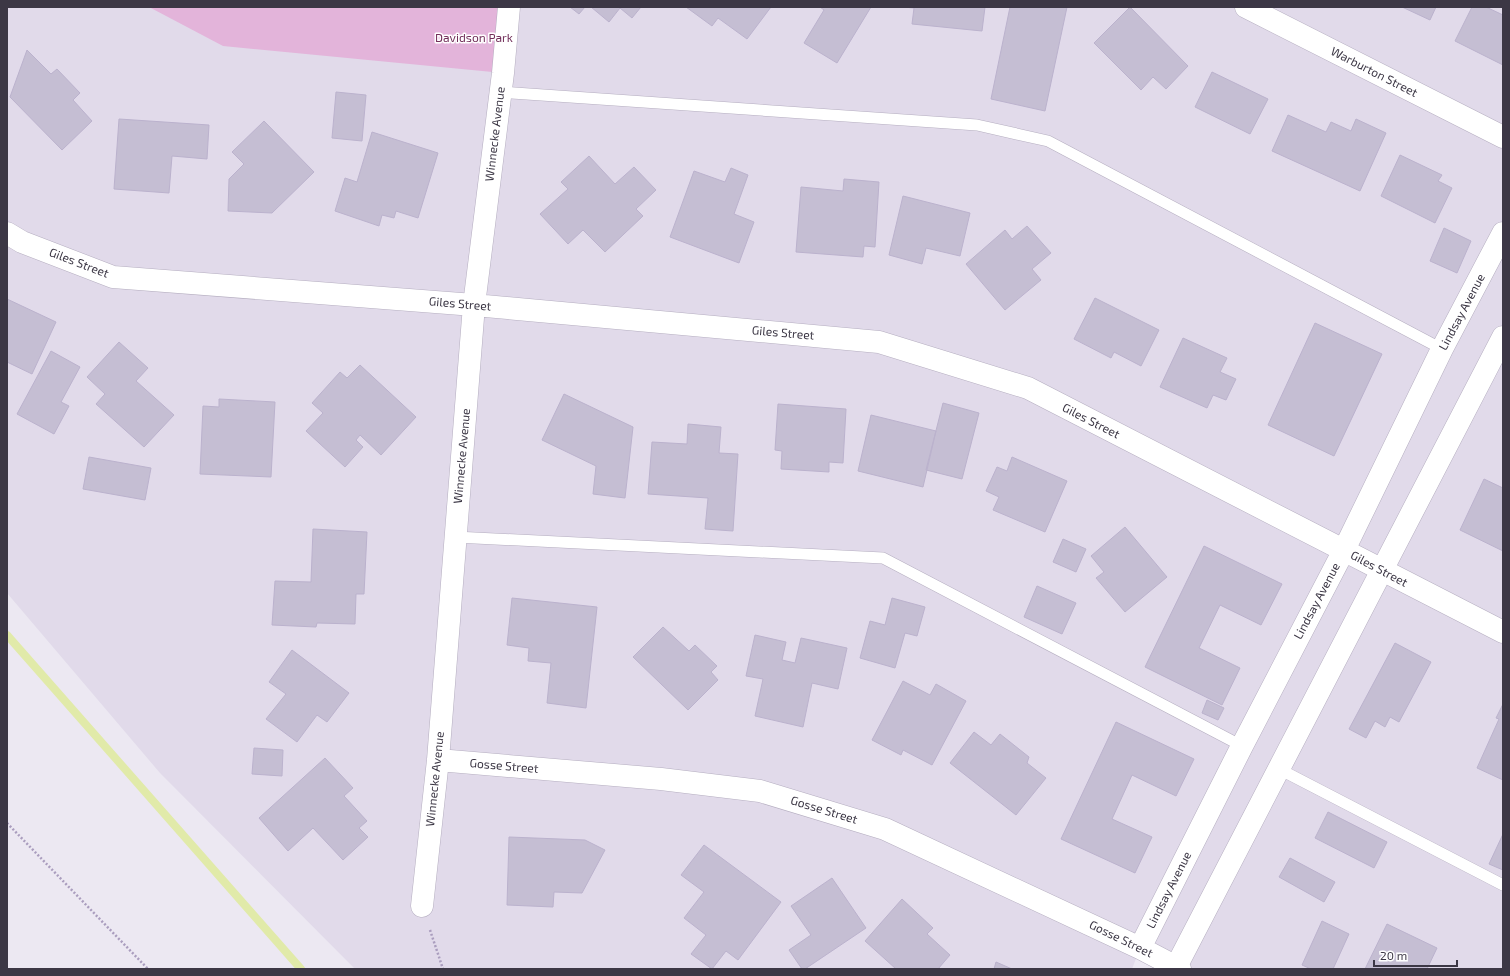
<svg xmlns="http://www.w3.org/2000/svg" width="1510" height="976" font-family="'Exo 2',sans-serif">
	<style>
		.residential { fill: #e1daea }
		.green { fill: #e3b4da }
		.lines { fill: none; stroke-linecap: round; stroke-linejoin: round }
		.stream { stroke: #e1eaa9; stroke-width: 8 }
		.building { fill: #c5bed3; stroke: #bbb2cd }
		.service-casing { stroke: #b5aec0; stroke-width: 12 }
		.minor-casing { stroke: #b5aec0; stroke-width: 23 }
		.path { stroke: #aa9dbe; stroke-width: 2.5; stroke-dasharray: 2 2; stroke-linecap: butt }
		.service { stroke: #fff; stroke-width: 11 }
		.minor { stroke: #fff; stroke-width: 22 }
		.labels { text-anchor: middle; stroke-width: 3; stroke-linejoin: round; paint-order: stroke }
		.park-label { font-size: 12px; fill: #722f5a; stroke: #fff }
		.street-label { font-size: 12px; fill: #3c3745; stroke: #fff }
	</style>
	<rect width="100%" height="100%" fill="#ece8f2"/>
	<path class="residential" d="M7 7H1503V969H1180L1140 948 1132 969H355L160 773 7 593Z"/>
	<path class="green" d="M149 7H509L503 73 223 46Z"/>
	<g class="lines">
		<path class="stream" d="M7 635 301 969"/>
	</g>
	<path class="building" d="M570 7H585L579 14Z
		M591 7H641L632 18 620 8 609 22Z
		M686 7H771L747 39 718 18 712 26Z
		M820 7H871L837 63 804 43 824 10Z
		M903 7H985L982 31 912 24 914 8Z
		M1010 7H1067L1045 111 991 99Z
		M1130 7 1188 66 1166 89 1153 77 1141 90 1094 43Z
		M1402 7H1436L1430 20Z
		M1472 7H1486L1503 15V65L1455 41Z
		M27 50 51 74 57 69 80 93 73 100 92 121 62 150 10 97Z
		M1212 72 1268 99 1250 134 1195 107Z
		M336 92 366 95 362 141 332 138Z
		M1288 115 1326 132 1331 122 1351 131 1356 119 1386 133 1360 191 1272 151Z
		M119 119 209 125 207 159 172 156 169 193 114 189Z
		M264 121 314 172 272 213 228 211 229 179 244 164 232 152Z
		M372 132 438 153 418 218 396 211 394 218 382 215 379 226 335 211 345 178 357 182Z
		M1400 155 1442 175 1438 181 1452 188 1435 223 1381 196Z
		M589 156 615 184 634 167 656 190 636 209 643 216 605 252 583 230 568 244 540 214 568 189 561 182Z
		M731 168 748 175 734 214 754 222 739 263 670 237 694 171 725 182Z
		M844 179 879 182 875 247 864 246 863 257 796 252 801 187 843 191Z
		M903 196 970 213 960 256 926 248 922 264 889 255Z
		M1027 226 1051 253 1032 269 1041 280 1005 310 966 264 1005 230 1012 239Z
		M1444 228 1471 241 1457 273 1430 261Z
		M1095 298 1159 330 1141 366 1114 352 1111 358 1074 339Z
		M7 299 56 322 32 374 7 362Z
		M1315 323 1382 354 1334 456 1268 425Z
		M1183 338 1227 358 1220 372 1236 379 1226 400 1213 395 1207 408 1160 387Z
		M119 342 148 368 136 381 174 415 144 447 96 404 105 394 87 377Z
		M51 351 80 367 61 402 69 406 54 434 17 414Z
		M360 365 416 417 381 455 360 435 356 440 363 447 345 467 306 431 323 413 312 403 340 372 347 378Z
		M564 394 633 427 625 498 593 494 596 466 542 440Z
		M219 399 275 402 271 477 200 474 203 406 219 407Z
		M943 403 979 413 962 479 926 470Z
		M778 404 846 409 843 463 829 462V472L781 469 782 451 775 450Z
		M871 415 936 431 923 487 858 471Z
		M688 424 721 427 719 453 738 454 733 531 705 529 708 498 648 494 652 442 687 444Z
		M89 457 151 468 145 500 83 489Z
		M1012 457 1067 481 1045 532 993 510 999 497 986 491 997 467 1007 471Z
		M1484 479 1503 488V551L1460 530Z
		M1125 527 1167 577 1125 612 1096 578 1104 572 1091 556Z
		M313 529 367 532 364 594H356L355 624 317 623 316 627 272 625 275 581 311 582Z
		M1063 539 1086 549 1076 572 1053 562Z
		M1204 546 1282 584 1261 625 1220 605 1199 648 1240 668 1222 705 1145 667Z
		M1037 586 1076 603 1062 634 1024 617Z
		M512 598 597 607 586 708 547 703 551 663 528 661 529 648 507 645Z
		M892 598 925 607 917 636 905 633 895 668 860 658 870 621 885 625Z
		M663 627 689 651 695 645 717 666 711 672 718 680 688 710 633 657Z
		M755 635 786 642 782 660 795 663 801 638 847 648 838 689 812 683 803 727 755 716 763 679 746 676Z
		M1395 643 1431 662 1399 722 1390 717 1385 727 1375 721 1366 738 1349 729Z
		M292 650 349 693 327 722 317 715 297 742 266 719 286 694 269 682Z
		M903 681 930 695 936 684 966 701 932 765 903 750 901 755 872 740Z
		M1207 700 1224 708 1218 720 1202 713Z
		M1503 704V780L1477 768 1499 719 1496 718Z
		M1116 722 1194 759 1176 796 1132 775 1112 819 1152 837 1135 873 1061 839Z
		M974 732 991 745 1000 734 1029 757 1027 763 1046 778 1016 815 950 763Z
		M254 748 283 750 282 776 252 774Z
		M325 758 353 788 344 796 367 821 359 828 368 837 343 860 313 828 288 851 259 818Z
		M1328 812 1387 842 1374 868 1315 838Z
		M1503 834V870L1489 864Z
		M509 837 585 840 605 850 582 893 554 892 553 907 507 905Z
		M704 845 781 902 738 960 726 951 712 969 691 954 706 935 684 918 704 892 681 875Z
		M1290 858 1335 882 1324 902 1279 877Z
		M832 878 866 928 805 969H802L789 950 811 935 791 906Z
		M902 899 933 928 927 934 950 955 938 969H896L865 941Z
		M1322 921 1349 934 1333 969H1311L1302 965Z
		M1387 924 1437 948 1427 969H1365Z
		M996 962 1012 969H994Z"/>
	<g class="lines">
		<g class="service-casing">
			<path id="service" d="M499 92 977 125 1048 141 1442 349
				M455 537 883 558 1242 746
				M1279 769 1503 885"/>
		</g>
		<g class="minor-casing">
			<path id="minor" d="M1246 7 1503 137
				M7 233 22 242 113 277 474 305 879 342 1028 388 1503 632
				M438 760 661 779 760 791 885 829 1140 948 1180 969
				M422 906 438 760 474 305 503 73 509 7
				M1140 948 1242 746 1344 550 1442 349 1503 233
				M1176 967 1503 337"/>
		</g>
		<path class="path" d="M7 823 148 969
			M430 930 443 969"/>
		<use href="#service" class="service"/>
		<use href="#minor" class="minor"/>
	</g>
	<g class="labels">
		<g class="park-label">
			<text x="474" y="42">Davidson Park</text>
		</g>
		<g class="street-label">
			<text transform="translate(1374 72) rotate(27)" y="4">Warburton Street</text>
			<text transform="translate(495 134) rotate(-83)" y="4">Winnecke Avenue</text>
			<text transform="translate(79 263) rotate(21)" y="4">Giles Street</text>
			<text transform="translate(460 304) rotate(5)" y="4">Giles Street</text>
			<text transform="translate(1462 312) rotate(-62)" y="4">Lindsay Avenue</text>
			<text transform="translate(783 333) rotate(5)" y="4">Giles Street</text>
			<text transform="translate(1091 421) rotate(27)" y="4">Giles Street</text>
			<text transform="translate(462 456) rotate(-85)" y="4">Winnecke Avenue</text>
			<text transform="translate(1379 569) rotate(28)" y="4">Giles Street</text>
			<text transform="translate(1317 601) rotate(-62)" y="4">Lindsay Avenue</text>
			<text transform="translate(504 766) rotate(5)" y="4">Gosse Street</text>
			<text transform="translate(435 779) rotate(-84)" y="4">Winnecke Avenue</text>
			<text transform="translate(824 810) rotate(17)" y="4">Gosse Street</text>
			<text transform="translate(1169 890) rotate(-63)" y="4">Lindsay Avenue</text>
			<text transform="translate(1121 939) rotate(26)" y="4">Gosse Street</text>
		</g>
	</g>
	<rect width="1510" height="976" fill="none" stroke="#3c3745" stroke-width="16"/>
	<path d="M1374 960v6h83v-6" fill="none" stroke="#3c3745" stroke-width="2"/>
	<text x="1380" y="960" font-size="12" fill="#3c3745" stroke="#ffffff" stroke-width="3" paint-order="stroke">20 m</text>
</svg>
